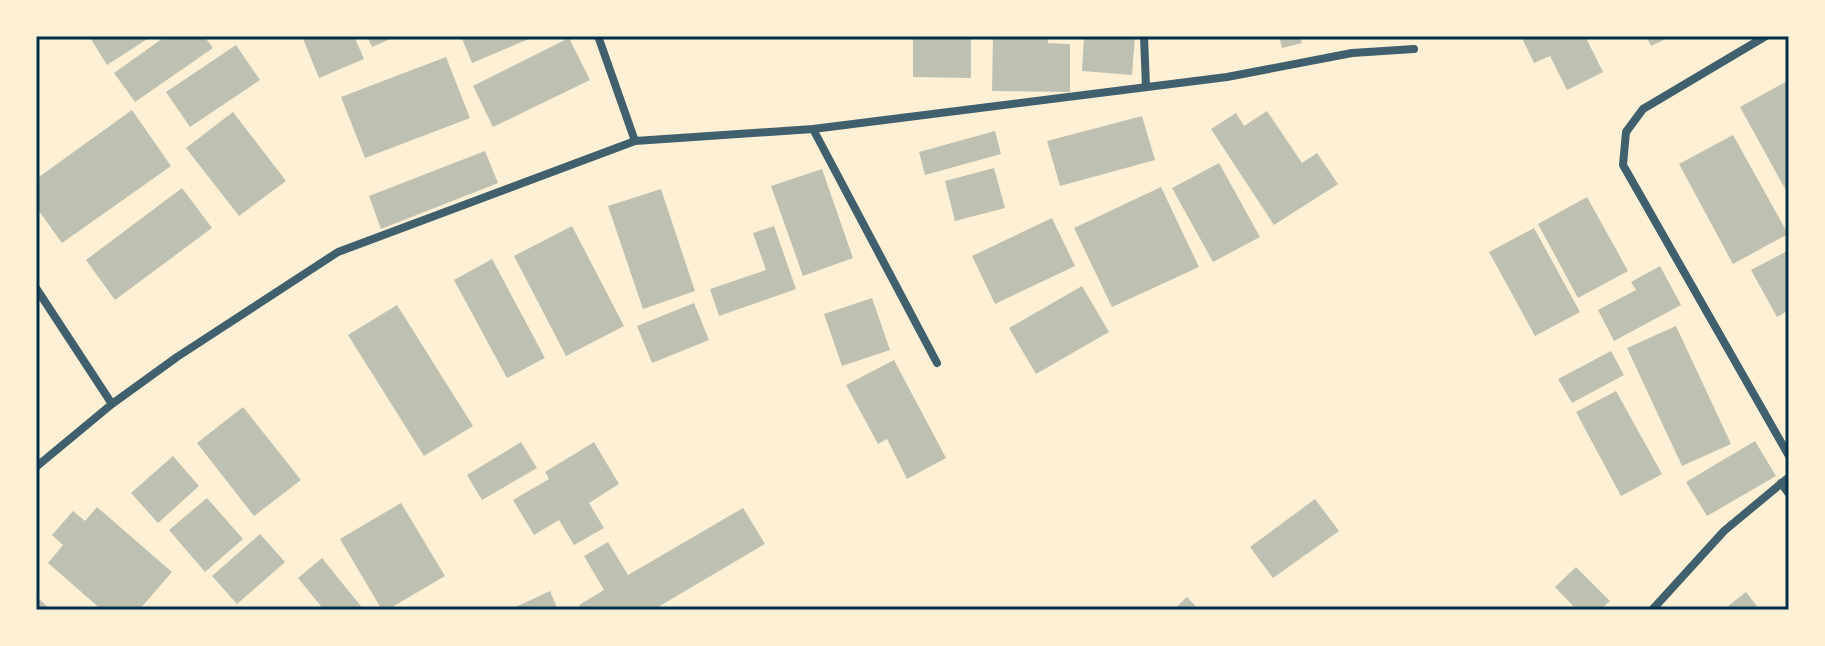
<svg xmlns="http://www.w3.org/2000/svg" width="1825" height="646" font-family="'Work Sans',sans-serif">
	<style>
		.building { fill: #bec0b2 }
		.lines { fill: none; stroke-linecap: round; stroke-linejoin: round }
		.minor { stroke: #3f606c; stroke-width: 8 }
		.neatline { fill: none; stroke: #003049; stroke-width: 3 }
	</style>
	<rect width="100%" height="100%" fill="#fdf0d5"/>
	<path class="building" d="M89 36H152L107 65Z
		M166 36H204L213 48 135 102 114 73Z
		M311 36H354L364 59 319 78 303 39Z
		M367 36H397L372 47Z
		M461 36H536L472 63Z
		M913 36H971V78L913 77Z
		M993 36H1048V43L1070 44V92L992 91Z
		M1084 36H1135L1132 75 1082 71Z
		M1279 36H1300L1302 43 1282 48Z
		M1521 36H1585L1603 72 1567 90 1550 56 1534 63Z
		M1646 36H1672L1651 46Z
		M569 38 590 80 493 127 473 86Z
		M236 45 260 80 190 127 166 92Z
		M446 57 470 118 365 158 341 97Z
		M1789 80V196L1740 107Z
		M132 110 171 166 62 243 36 207V179Z
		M1267 111 1302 163 1317 153 1338 184 1274 225 1211 129 1236 113 1244 126Z
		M233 112 286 181 239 216 186 148Z
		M1142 116 1155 160 1060 186 1047 141Z
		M995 131 1001 154 925 175 919 152Z
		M1733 135 1788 234 1733 264 1679 164Z
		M485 151 498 183 381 229 369 196Z
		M1219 163 1260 237 1213 262 1172 188Z
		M994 168 1005 208 955 221 945 181Z
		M822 169 853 258 803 276 771 186Z
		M1161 187 1199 267 1112 307 1074 228Z
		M182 188 212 228 115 300 86 260Z
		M661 189 695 291 643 309 608 206Z
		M1587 197 1628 271 1578 298 1538 224Z
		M1052 218 1075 266 995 304 972 256Z
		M572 226 624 326 566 356 514 256Z
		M774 226 796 289 719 316 710 289 766 270 753 233Z
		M1534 228 1580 312 1535 336 1489 252Z
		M1789 250V310L1777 317 1751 270Z
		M492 259 545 358 507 378 454 280Z
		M1660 266 1681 305 1614 341 1598 310 1636 290 1631 282Z
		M1082 286 1109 332 1036 374 1009 328Z
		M872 298 890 350 842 366 824 314Z
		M694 303 709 340 652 363 637 326Z
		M397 305 473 426 424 456 348 335Z
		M1676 326 1731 444 1682 466 1627 348Z
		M1611 351 1624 375 1572 403 1558 379Z
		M894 360 946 458 907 479 887 439 878 444 846 385Z
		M1616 391 1662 474 1621 496 1576 412Z
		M243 407 301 480 254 516 197 443Z
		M1755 441 1776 476 1707 516 1686 482Z
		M521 442 537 468 482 500 467 475Z
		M594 442 619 484 589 503 604 528 574 545 559 520 534 535 513 500 549 479 545 472Z
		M173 456 199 486 158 523 131 493Z
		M207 498 243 539 205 572 169 530Z
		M1315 499 1339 531 1273 578 1250 547Z
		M401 503 445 576 387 610H382L340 539Z
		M97 507 172 572 139 610H102L48 563 63 545 52 535 73 511 85 521Z
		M743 508 765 544 653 610H582L579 605 604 590 584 556 608 542 628 575Z
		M260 534 285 562 237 604 212 576Z
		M322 558 364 610H324L298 578Z
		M1576 567 1610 601 1600 610H1577L1555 587Z
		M550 591 558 610H509Z
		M1746 592 1760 610H1723Z
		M36 596 51 610H36Z
		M1187 597 1199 610H1173Z"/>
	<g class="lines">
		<path class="minor" d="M598 36 635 141
			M1144 36 1146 87
			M1766 36 1643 109 1626 132 1623 165 1789 456
			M813 129 1227 77 1352 53 1414 49
			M36 288 112 404
			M36 467 112 404 177 357 338 252 635 141 813 129 937 363
			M1781 483 1789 494
			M1652 610 1724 531 1789 477"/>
	</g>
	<rect width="1825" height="646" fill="none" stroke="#fdf0d5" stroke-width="76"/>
	<rect x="38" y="38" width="1749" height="570" class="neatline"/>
</svg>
